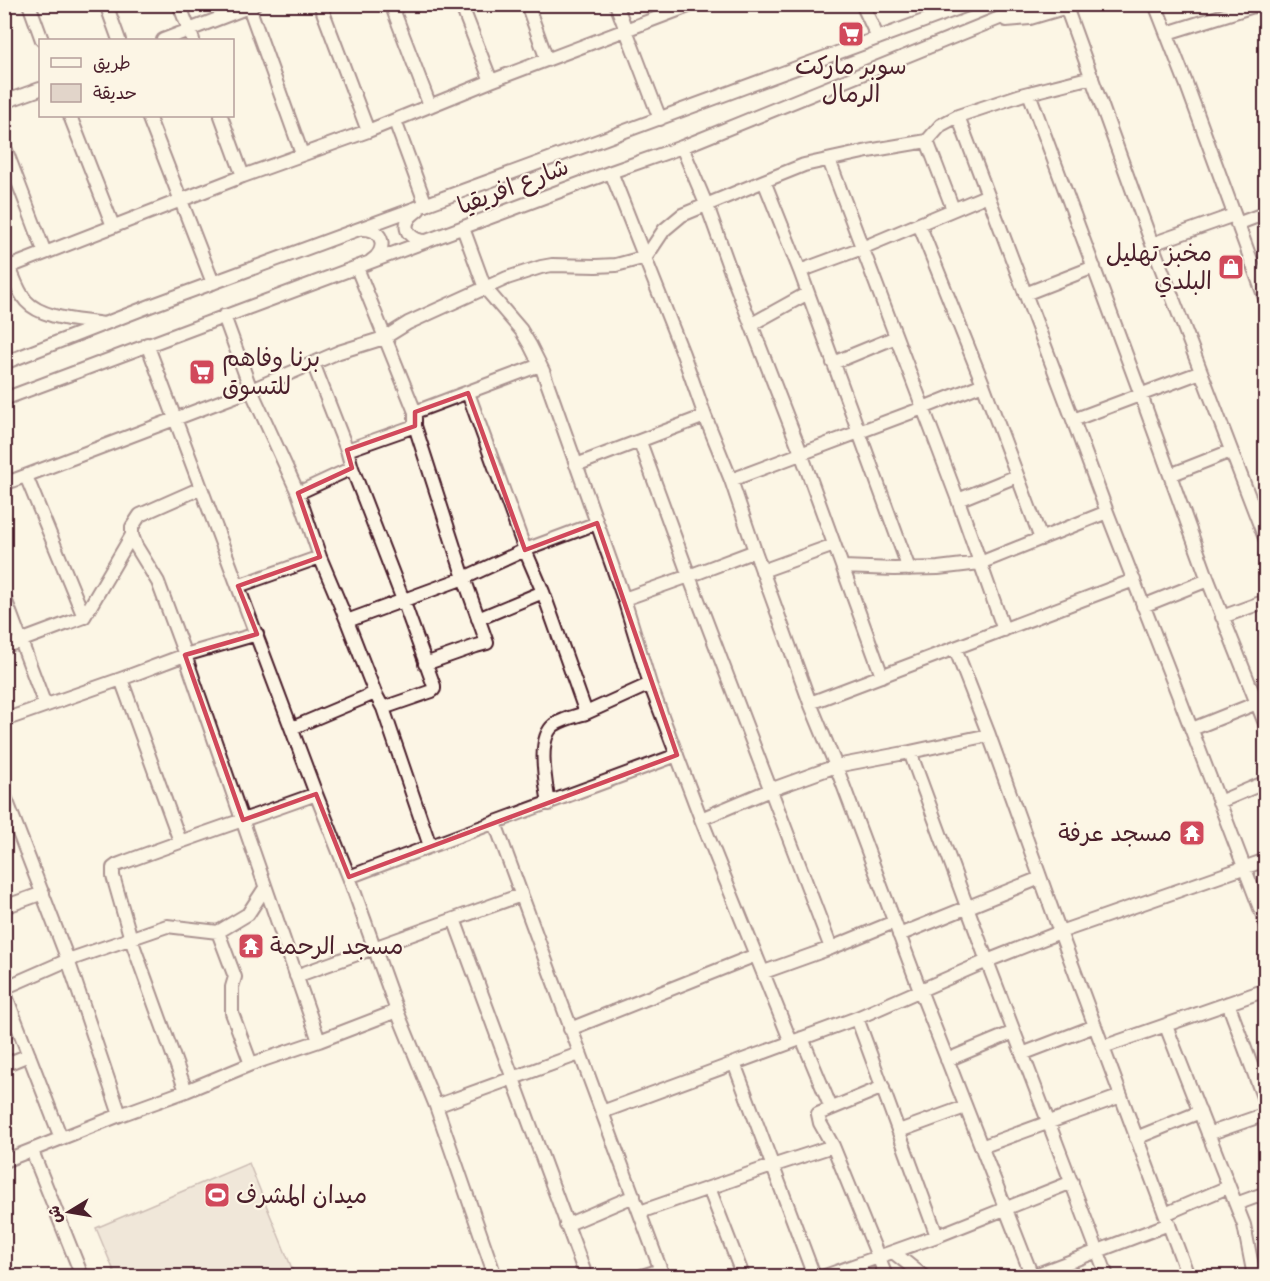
<svg xmlns="http://www.w3.org/2000/svg" width="1270" height="1281" font-family="Mynerve,'Playpen Sans Arabic',sans-serif">
	<style>
		.green { fill: #e2d5ca; stroke: #967a7a; stroke-width: 1.5 }
		.lines { fill: none; stroke-linecap: round; stroke-linejoin: round }
		.minor-casing { stroke: #4a1f2b; stroke-width: 16 }
		.minor { stroke: #fcf5e5; stroke-width: 12 }
		.marked { fill: none; stroke: #d1495b; stroke-width: 4.5; stroke-linejoin: round }
		.labels { text-anchor: middle; stroke-width: 4.5; stroke-linejoin: round; paint-order: stroke }
		.poi-label { font-size: 24px; fill: #4a1f2b; stroke: #fcf5e5; text-anchor: start }
		.street-label { font-size: 24px; fill: #4a1f2b; stroke: #fcf5e5 }
	</style>
	<rect width="100%" height="100%" fill="#fcf5e5"/>
	<filter id="ink" filterUnits="userSpaceOnUse"><feTurbulence type="fractalNoise" baseFrequency=".0167" numOctaves="2"/><feDisplacementMap in="SourceGraphic" scale="12" xChannelSelector="R" yChannelSelector="G"/><feConvolveMatrix kernelMatrix="1 2 1 2 8 2 1 2 1" color-interpolation-filters="sRGB"/></filter>
	<g filter="url(#ink)">
		<path class="green" d="M249 1163 295 1276H116L96 1228Z"/>
		<g class="lines">
			<g class="minor-casing">
				<path id="minor" d="M29 4 42 40
					M106 4 119 40
					M179 4 193 40
					M248 4 302 154
					M320 4 368 131
					M391 4 430 106
					M461 4 491 81
					M527 4 547 60
					M616 4 660 119
					M862 4 878 38
					M1155 4 1186 83 1266 301
					M1066 7 1152 244 1266 541
					M1006 20 1030 18 1074 5
					M1167 33 1260 4
					M163 40 254 5
					M1029 93 1141 395 1208 580 1266 726
					M4 102 40 89
					M70 116 113 226
					M148 116 213 283
					M221 116 243 176
					M958 116 1073 420 1107 512 1181 702 1266 924
					M395 121 426 205
					M927 141 953 209
					M4 145 45 253
					M682 147 709 211 732 275 801 453 882 676
					M829 160 958 500 1004 630
					M611 172 683 354 705 416 731 480 755 551 810 703 836 766 920 990 1032 1276
					M764 181 800 271 909 569
					M419 209C417 211 412 215 410 217 400 230 413 241 426 241
					M919 224 983 384 1041 539
					M1237 224 1266 213
					M463 228 485 288 521 330 530 345 543 371 624 599 650 684 701 819 791 1042
					M363 229C384 229 388 250 371 261
					M1152 244 1234 215
					M9 267C14 278 18 292 26 301 42 319 80 320 103 324
					M357 268 415 412
					M4 269 243 176 368 131 491 81 694 4
					M800 271 862 248 988 195
					M1025 294 1094 267
					M224 316 251 390 298 493 320 557 347 621 375 693 383 708 430 846
					M752 324 808 293
					M147 344 316 794 349 877 397 1011 436 1106 495 1276
					M4 363 150 306 970 4
					M313 363 347 450 352 468 403 600 434 686V689L432 691 383 708
					M833 363 896 337
					M468 393 525 550 543 592 586 713C576 716 563 719 554 725 536 739 546 784 549 804
					M4 399 611 172 682 147 1034 4
					M1073 420 1201 372
					M415 426 464 578 487 643 476 646 425 664
					M640 442 689 576 831 948
					M347 450 415 426V412L540 365
					M576 465 705 416
					M1170 475 1231 451
					M26 476 84 617
					M731 480 923 408 983 384
					M4 484 251 390 339 352 384 338 408 323 507 278 541 267 552 265 596 266 616 265 646 257 664 230 682 215 764 181 804 165 868 151 927 141 941 125 958 116 1021 95 1092 77
					M201 488 140 515 132 527V535L136 546 158 582 185 655 319 1041
					M298 493 352 468
					M958 500 1017 476
					M843 567 894 569 938 568 980 563 1107 512
					M762 571 834 545
					M238 586 320 557
					M4 596 45 705
					M624 599 689 576 755 551
					M1143 606 1208 580
					M1222 617 1266 601
					M478 619 543 592
					M347 621 464 578 525 550 597 523
					M4 647 84 617 132 535
					M955 648 989 735 1060 932 1188 1276
					M121 679 180 841
					M810 703 1134 580
					M586 713 650 684
					M4 720 121 679 185 655 257 634
					M292 728 375 693
					M1192 729 1257 703
					M910 752 987 961 1107 1276
					M4 794 68 960 120 1115
					M1219 802 1266 782
					M701 819 770 790 836 766 910 752 989 735
					M495 823C551 974 606 1126 663 1276
					M349 877C458 835 568 796 677 755
					M4 907 43 893
					M454 919 586 1276
					M218 932 235 977 232 987V1013L251 1064
					M899 935 1040 878
					M764 972 831 948 894 922
					M296 976 521 895
					M4 988 68 960 167 926 218 932 248 914 265 888
					M4 991 61 1138
					M1228 1003 1266 1105
					M857 1018 937 1236
					M1166 1026 1244 1225 1254 1276
					M570 1029 756 955
					M802 1038 831 1108
					M1103 1047 1266 990
					M1022 1054 1095 1026
					M947 1060 1014 1032
					M734 1063 814 1276
					M4 1065 29 1055
					M883 1087 818 1114 820 1123 833 1146 886 1276
					M186 1091 131 939 113 876V868L117 865C183 840 250 818 316 794
					M436 1106 579 1054
					M602 1112 857 1018 987 961 1060 932 1266 860
					M899 1131 965 1107
					M1208 1134 1266 1114
					M1136 1138 1200 1112
					M981 1147 1121 1096
					M32 1151 82 1276
					M4 1161 120 1115 186 1091 251 1064 319 1041 397 1011
					M709 1188 743 1276
					M1236 1204 1266 1193
					M640 1212 772 1166 833 1146
					M1165 1214 1228 1187
					M566 1225 634 1196
					M893 1252 923 1276
					M642 1276 661 1270
					M825 1276 937 1236 1072 1182
					M1032 1276 1169 1224"/>
			</g>
			<use href="#minor" class="minor"/>
		</g>
	</g>
	<path d="M0 0H1270V1281H0ZM468 393 525 550 597 523 677 755 349 877 316 794 243 820 185 655 257 634 238 586 320 557 298 493 352 468 347 450 415 426V412Z" fill="#fcf5e5" fill-opacity=".55" fill-rule="evenodd"/>
	<path class="marked" d="M468 393 525 550 597 523 677 755 349 877 316 794 243 820 185 655 257 634 238 586 320 557 298 493 352 468 347 450 415 426V412Z"/>
	<defs>
		<g id="supermarket-square" transform="scale(1.35)"><rect x="-9" y="-9" width="18" height="18" rx="4" fill="#d1495b" stroke="#fcf5e5"/><path d="M-6-5.5h2.5l.6 2H6L4.5 2H-2.5L-4.4-4H-6ZM-1.5 3.2a1.3 1.3 0 1 0 .1 0ZM3 3.2a1.3 1.3 0 1 0 .1 0Z" fill="#fff"/></g>
		<g id="shop-square" transform="scale(1.35)"><rect x="-9" y="-9" width="18" height="18" rx="4" fill="#d1495b" stroke="#fcf5e5"/><path d="M-5-2.5h2.3a2.7 3.5 0 0 1 5.4 0H5L5.5 6h-11ZM-1.5-2.5h3a1.5 2.3 0 0 0-3 0Z" fill="#fff"/></g>
		<g id="temple-square" transform="scale(1.35)"><rect x="-9" y="-9" width="18" height="18" rx="4" fill="#d1495b" stroke="#fcf5e5"/><path d="M0-6L5-2H3V0L6.5 2.5H4V6H1.5V3h-3V6H-4V2.5H-6.5L-3 0V-2H-5Z" fill="#fff"/></g>
		<g id="stadium-square" transform="scale(1.35)"><rect x="-9" y="-9" width="18" height="18" rx="4" fill="#d1495b" stroke="#fcf5e5"/><path d="M0-5a6.5 5 0 1 0 0 10a6.5 5 0 1 0 0-10ZM-3.5-1.8h7v3.6h-7Z" fill="#fff"/></g>
	</defs>
	<g fill-rule="evenodd">
		<use href="#supermarket-square" x="851" y="34"/>
		<use href="#shop-square" x="1231" y="267"/>
		<use href="#supermarket-square" x="202" y="372"/>
		<use href="#temple-square" x="1192" y="833"/>
		<use href="#temple-square" x="251" y="946"/>
		<use href="#stadium-square" x="217" y="1195"/>
	</g>
	<g class="labels">
		<g class="poi-label">
			<text x="851" y="74" text-anchor="middle">سوبر ماركت<tspan x="851" dy="28">الرمال</tspan></text>
			<text x="1212" y="261" text-anchor="end">مخبز تهليل<tspan x="1212" dy="28">البلدي</tspan></text>
			<text x="222" y="366">برنا وفاهم<tspan x="222" dy="28">للتسوق</tspan></text>
			<text x="1172" y="841" text-anchor="end">مسجد عرفة</text>
			<text x="270" y="954">مسجد الرحمة</text>
			<text x="236" y="1203">ميدان المشرف</text>
		</g>
		<g class="street-label">
			<text transform="translate(513 186) rotate(-21)" y="8">شارع افريقيا</text>
		</g>
	</g>
	<rect width="1270" height="1281" fill="none" stroke="#fcf5e5" stroke-width="24"/>
	<rect x="12" y="12" width="1246" height="1257" fill="none" stroke="#4a1f2b" stroke-width="2" filter="url(#ink)"/>
	<rect x="39" y="39" width="195" height="78" fill="#fcf5e5" stroke="#b59f9b" stroke-width="1.5"/>
	<rect x="51" y="58" width="30" height="9" fill="#fcf5e5" stroke="#b59f9b" stroke-width="1.5"/>
	<text x="93" y="69" font-size="18" fill="#4a1f2b">طريق</text>
	<rect x="51" y="84" width="30" height="18" fill="#e2d5ca" stroke="#b59f9b" stroke-width="1.5"/>
	<text x="93" y="99" font-size="18" fill="#4a1f2b">حديقة</text>
	<g transform="translate(69 1212) rotate(259)" stroke="#fcf5e5" stroke-width="4.5" paint-order="stroke">
	<path d="M0-4.5L10 22L0 15L-10 22Z" fill="#4a1f2b"/>
	<text y="-9" font-size="16" font-weight="bold" text-anchor="middle" fill="#4a1f2b">ش</text>
	</g>
</svg>
